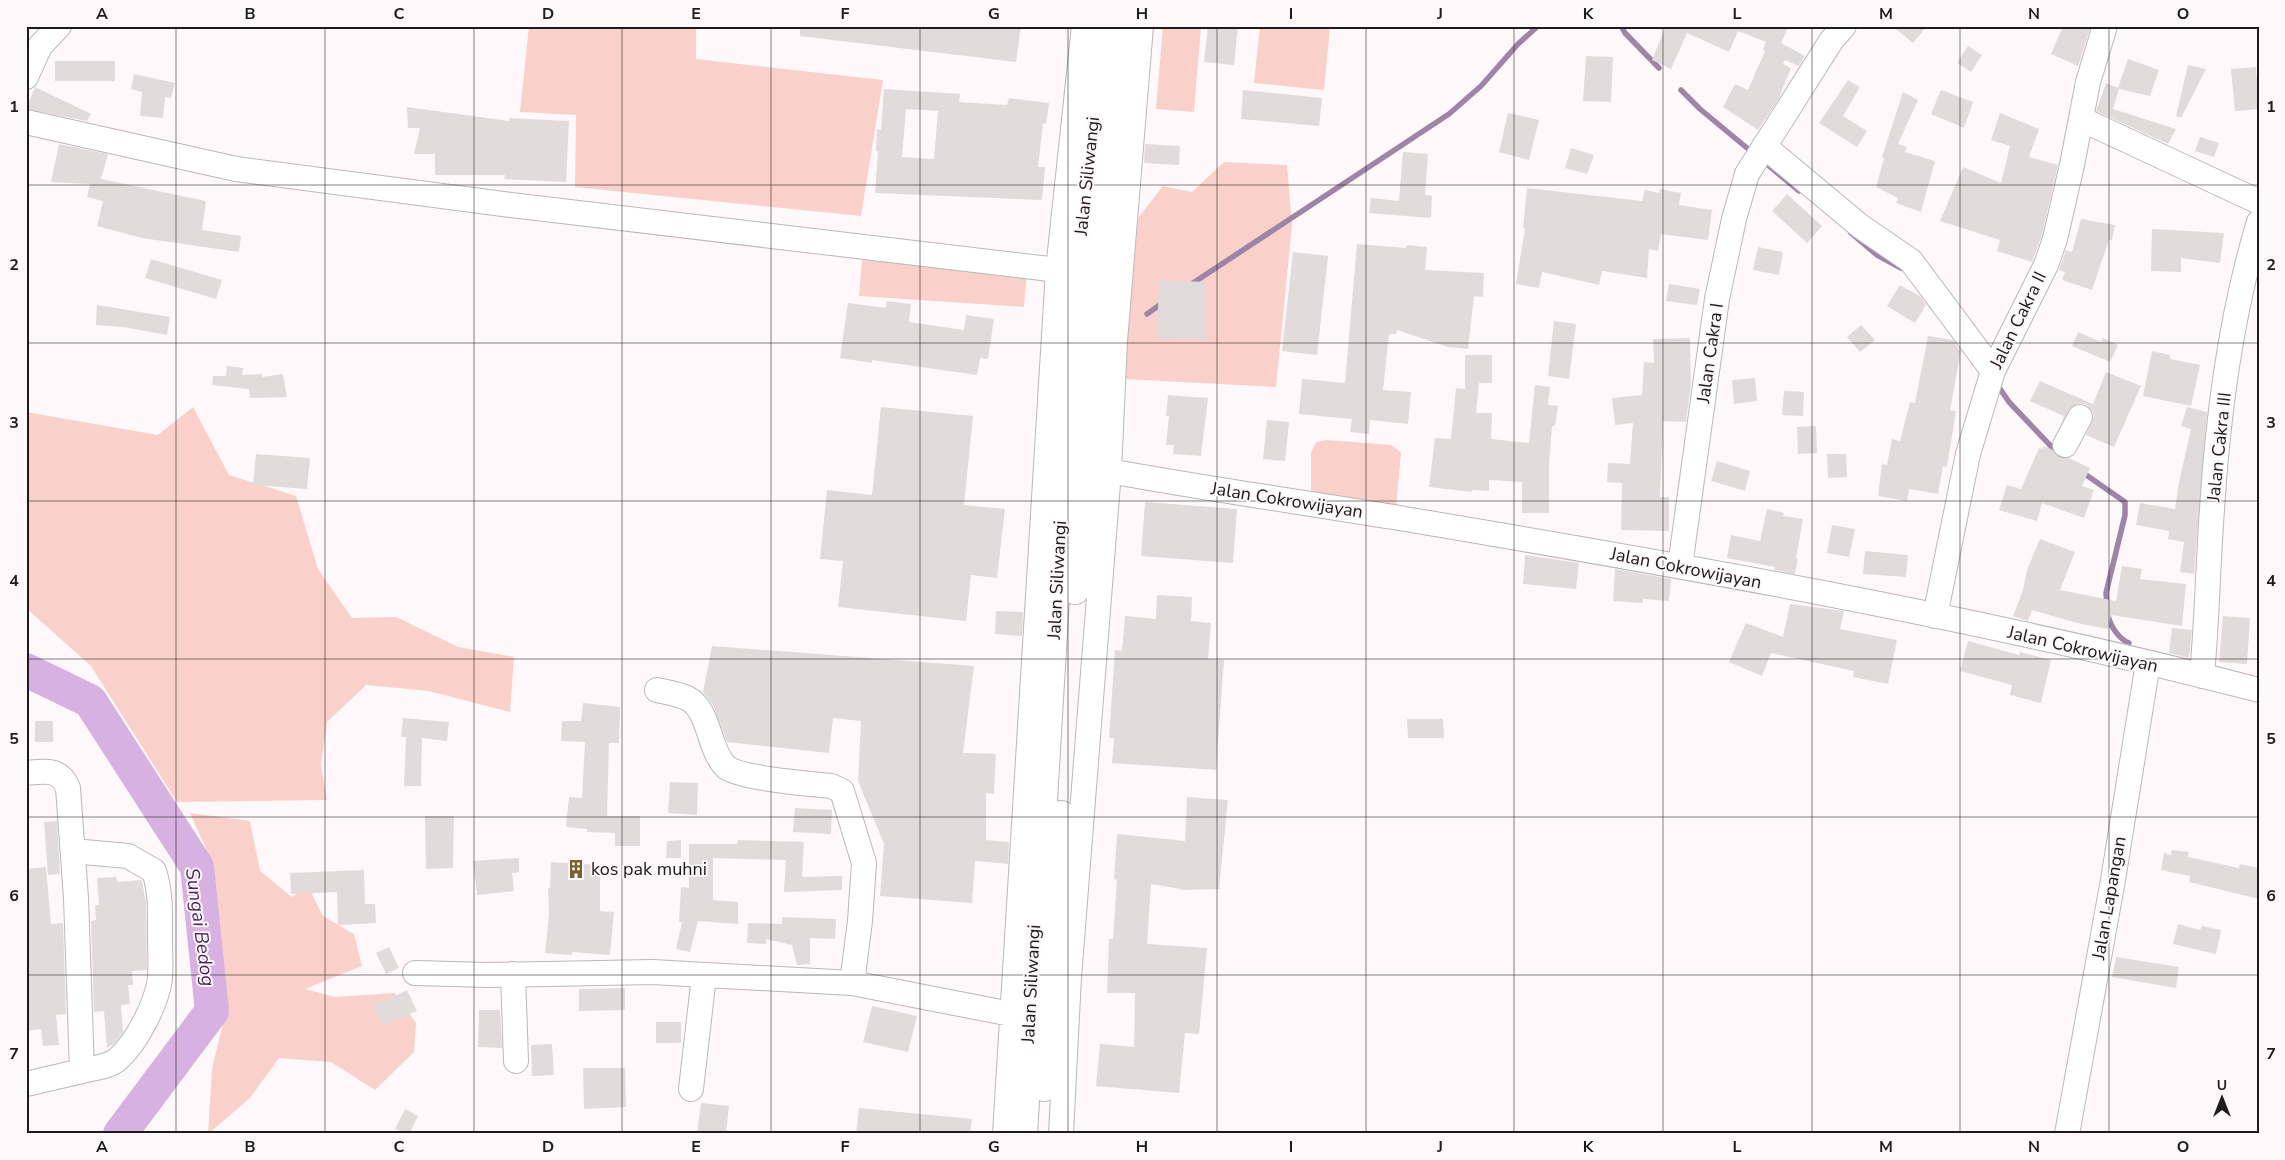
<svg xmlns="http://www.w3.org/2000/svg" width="2285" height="1160" font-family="'Nunito Sans',sans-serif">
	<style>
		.green { fill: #fad1ca }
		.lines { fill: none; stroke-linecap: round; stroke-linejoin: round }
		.stream { stroke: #9e84a7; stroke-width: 5.5 }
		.river { stroke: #d6b1e2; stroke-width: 34 }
		.building { fill: #e1dbdc; fill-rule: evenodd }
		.minor-casing { stroke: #bcb7b8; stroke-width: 26 }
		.highway-casing { stroke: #bcb7b8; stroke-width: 30 }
		.minor { stroke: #fff; stroke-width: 24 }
		.highway { stroke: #fff; stroke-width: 28 }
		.grid { fill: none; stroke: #1d1b1c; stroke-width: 1; stroke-opacity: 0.55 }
		.labels { text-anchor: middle; stroke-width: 4; stroke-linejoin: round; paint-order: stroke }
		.street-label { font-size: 18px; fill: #1d1b1c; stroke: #fef8fa }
		.poi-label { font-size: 18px; fill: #1d1b1c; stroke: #fef8fa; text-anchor: start }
		.water-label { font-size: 19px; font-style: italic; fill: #4c1f5a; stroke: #fef8fa }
		.neatline { fill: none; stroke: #1d1b1c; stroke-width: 2 }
		.grid-label { font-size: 16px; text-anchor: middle; font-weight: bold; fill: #1d1b1c }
	</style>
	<rect width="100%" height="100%" fill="#fef8fa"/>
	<path class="green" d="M529 26H696V59L883 80 861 216 575 187 576 115 520 112Z
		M1163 26H1201L1194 112 1156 109Z
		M1260 26H1330L1324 90 1254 83Z
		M1224 162 1287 165 1292 225 1276 387 1124 379 1138 218 1163 186 1192 192Z
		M862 260 1027 272 1024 307 859 296Z
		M193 407 229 475 296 496 318 569 352 618 396 617 458 647 514 657 510 712 429 691 366 685 327 722 321 765 327 800 177 802 91 666 26 608V412L158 435Z
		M1327 440 1391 445 1401 452 1396 509 1311 496V453L1316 442Z
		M190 813 250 821 260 871 292 897 308 886 323 916 354 934 362 966 305 989 335 997 395 993 416 1023 414 1052 375 1090 331 1062 279 1058 250 1098 208 1134 212 1069 227 1006 219 922 208 853Z"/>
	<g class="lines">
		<path class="stream" d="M1621 26 1625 33 1659 68
			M1681 90 1700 109 1753 153
			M1762 160 1799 191
			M1851 233 1877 255 1901 268
			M1190 285 1449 114 1481 86 1518 44 1538 26
			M1147 314 1164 302
			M1996 383 2009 402 2066 462
			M2082 472 2125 502V515L2106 593 2107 605
			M2108 615C2110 626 2119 639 2129 643"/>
		<path class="river" d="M26 670 90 701 197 867 212 1011 120 1134"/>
	</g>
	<path class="building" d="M800 26H1021L1016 62 800 36Z
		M1208 26H1238L1234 65 1204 62Z
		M1666 26H1789L1781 43 1805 56 1799 66 1785 60 1783 64 1791 68 1778 100 1758 130 1723 107 1735 84 1748 90 1765 51 1763 49 1766 42 1738 31 1729 52 1687 33 1671 69 1652 60Z
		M1892 26H1927L1913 43Z
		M2063 26H2091L2078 66 2051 54Z
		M1968 46 1982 55 1971 72 1957 63Z
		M1586 56 1613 57 1611 102 1583 101Z
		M2128 59 2159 70 2150 96 2119 89 2113 109 2176 129 2168 144 2096 111 2106 83 2118 88Z
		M55 61H115V81H55Z
		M2188 65 2206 69 2181 118 2176 116Z
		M2256 67 2259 109 2235 111 2231 69Z
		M134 74 175 83 171 98 165 97 163 118 140 116 142 92 131 89Z
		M1848 80 1860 87 1843 116 1867 131 1857 147 1819 123Z
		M35 87 91 114 87 121 26 109Z
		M884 89 960 94 959 102 1007 105 1009 98 1049 103 1046 124 1043 123 1038 167H1045L1042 200 875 193 878 151H876L877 129 881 130ZM906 109 938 111 934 159 902 157Z
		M1243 90 1322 98 1319 126 1241 119Z
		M1941 90 1973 102 1964 128 1931 114Z
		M1903 92 1918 100 1898 144 1907 147 1905 152 1935 161 1921 212 1896 203 1898 198 1876 187 1884 158 1882 157Z
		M407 107 509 121V118L569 121 566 182 504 179 505 175H435V154H414L420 128H408Z
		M1508 113 1539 120 1529 160 1499 152Z
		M2000 113 2039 129 2029 157 2058 165 2042 235 2032 262 1997 251 2000 240 1940 221 1963 167 2001 183 2010 146 1991 140Z
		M2200 137 2219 143 2214 157 2195 151Z
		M59 144 108 154 101 179 206 201 202 230 241 236 239 252 142 238 97 226 103 201 87 197 90 184 51 182Z
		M1145 144 1180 146 1179 165 1144 163Z
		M1571 148 1594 155 1587 174 1565 168Z
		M1403 152 1428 154 1425 195 1432 196 1431 218 1369 213 1371 198 1399 201Z
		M1527 188 1642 201 1645 190 1659 193 1660 189 1681 193 1679 205 1712 210 1708 240 1661 234 1658 251 1649 249 1647 278 1602 271 1599 285 1542 272 1539 288 1516 284 1525 228H1523Z
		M1787 194 1822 226 1807 243 1772 211Z
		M2081 219 2115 225 2112 240H2109L2092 290 2062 280 2065 272 2059 270 2066 250 2072 252Z
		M2152 229 2224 233 2220 263 2181 258V272L2151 271Z
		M1357 244 1406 248 1407 245 1427 247 1425 270 1484 273 1483 297 1474 296 1468 349 1448 347 1397 330 1396 334H1389L1383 390 1411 392 1408 424 1370 420 1369 434 1350 432 1352 419 1299 414 1302 379 1345 383Z
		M1758 247 1783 252 1779 275 1753 270Z
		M1293 252 1328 256 1317 355 1282 351Z
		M151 259 222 280 216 299 145 278Z
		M1159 280 1206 282 1205 339 1157 338Z
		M1669 284 1700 289 1697 305 1666 301Z
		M1900 285 1921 297 1926 305 1915 323 1887 306Z
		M887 301 911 304 909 322 964 330 966 315 994 319 988 359 980 358 977 375 872 360V363L840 358 848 303 886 308Z
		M97 305 170 317 167 335 123 327 96 325Z
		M1554 321 1576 324 1569 379 1548 376Z
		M1861 325 1875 340 1860 352 1847 337Z
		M2078 332 2101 342 2103 338 2118 345 2110 362 2072 346Z
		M1928 336 1953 340 1961 351 1950 410 1956 411 1947 467 1943 466 1938 494 1909 489 1907 501 1878 496 1882 464 1887 465 1892 439 1900 441 1910 402 1915 403Z
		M1690 338 1691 384 1686 422 1663 421 1660 497H1669V531L1621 530 1622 483 1607 482 1608 463 1630 464 1633 423 1615 425 1612 398 1642 395 1644 362 1654 363 1653 339Z
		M2152 351 2170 355V359L2200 365 2191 406 2143 396Z
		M1465 355H1492V383H1479L1476 413H1492L1491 439 1529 443 1535 385 1550 387 1548 405 1558 406 1555 426H1552L1549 465V513H1522V482L1489 480V491L1472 490V492L1429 487 1435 438 1451 439 1456 388 1465 389Z
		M227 366 243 368 242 375 262 374V377L283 374 287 397 250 398 249 389 212 385 213 376H226Z
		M2106 372 2141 386 2114 447 2086 435 2094 417 2092 410 2087 405 2080 403 2072 406 2060 425 2064 416 2030 401 2040 381 2093 404Z
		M1755 378 1757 401 1734 404 1732 380Z
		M1784 391 1804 392 1803 416 1782 415Z
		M1168 395 1208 398 1201 456 1173 454 1174 445H1166L1169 416H1166Z
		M881 407 973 416 964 505 1005 509 997 578 971 575 966 621 838 607 843 561 820 559 827 490 872 495Z
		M2187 407 2207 412 2194 574 2180 572 2184 542 2168 539 2169 531 2136 525 2140 503 2175 509 2179 482 2191 429 2181 426Z
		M1267 420 1289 422 1285 461 1263 459Z
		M1816 426 1817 453 1798 454 1797 427Z
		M2044 446 2053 450 2059 457 2069 458 2090 468 2082 486 2094 490 2084 518 2042 503 2037 521 1999 510 2007 485 2021 489 2039 448 2042 449Z
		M256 454 310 458 307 489 253 485Z
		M1827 454H1846L1847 477 1828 478Z
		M1717 461 1750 471 1745 491 1711 481Z
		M1145 502 1237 509 1233 563 1141 556Z
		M1767 509 1784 513 1783 516 1803 519 1796 558 1798 559 1795 574 1774 570 1775 567 1727 558 1731 535 1760 541Z
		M1832 525 1855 529 1849 557 1827 553Z
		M2040 539 2075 552 2060 590 2116 601 2122 566 2142 569 2140 579 2186 584 2182 626 2111 615 2108 629 2077 623 2032 610 2028 621 2013 616 2023 590 2027 570Z
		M1865 551 1908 555 1906 577 1863 574Z
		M1525 555 1579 563 1576 589 1523 584Z
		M1615 569 1671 579 1669 601 1643 599V603L1613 601Z
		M1157 595 1192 597 1191 621 1211 623 1208 659 1224 660 1216 770 1112 763 1114 738H1109L1115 650 1122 651 1125 616 1156 619Z
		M1790 604 1844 611 1840 629 1897 640 1888 684 1853 677 1854 671 1771 653 1762 676 1729 662 1746 623 1783 637Z
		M996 611 1023 612 1022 636 995 634Z
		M2223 616 2250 618 2247 664 2219 662Z
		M2172 628 2192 630 2189 658 2169 653Z
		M1968 641 2019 655 2020 652 2051 660 2041 703 2010 695 2012 685 1960 671Z
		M712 646 974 666 963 753 996 754 994 794 986 793V840L1009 842 1008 864 975 861 972 903 880 896 884 844 858 781 861 721 833 718 829 753 727 742 713 705 703 692Z
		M583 703 620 707 619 743H609L607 816H640V846H615V833L587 832V829L566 827 569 797 582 798 585 742 561 741 562 721H581Z
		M403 718 449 722 447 741 422 738 421 786H404L406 737H401Z
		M1407 719H1443L1444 738H1408Z
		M35 721H53V742H35Z
		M670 782 698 783 697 815 668 813Z
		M1187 797 1228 800 1219 889 1181 890V889L1151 884 1147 944 1207 948 1199 1034 1185 1033 1179 1093 1096 1086 1100 1044 1134 1047 1135 993H1107L1109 939H1113L1117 880 1114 879 1117 834 1185 841Z
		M795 808 832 810 831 834 793 832Z
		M425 816H454L453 868 426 869Z
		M57 821 60 874 48 875 44 822Z
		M681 840V858H666L667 841Z
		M738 840 804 842 802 877 842 876V890L784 892 786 860 713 858V900L738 902V924L698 921 690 952 676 949 682 922H679L681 887 689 888V844H737Z
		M2172 850 2189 852 2188 857 2239 868 2240 864 2259 868V899L2189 882 2190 876 2161 870 2164 853 2171 855Z
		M519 858V872L512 873 514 891 477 895 473 861Z
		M551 862 600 865V911L614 912 610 955 572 952V955L545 953 549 914 548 888H550Z
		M46 867 51 924 63 923 66 1014 56 1015 59 1045 43 1046 41 1029 26 1031V869Z
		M364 870 365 904H375L376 923 338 925 337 892 291 894 290 873Z
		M116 877 117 882 142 880 146 904 147 970 132 971 133 985H128L130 1004 121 1005 123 1032 115 1043 107 1048 104 1011 94 1012 91 921 96 920 95 905H99L97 878Z
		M782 917 836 919 835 939 810 938V964L797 965 792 945 766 939V944L747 943 748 923 782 924Z
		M2178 924 2200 930 2202 926 2221 930 2216 954 2173 944Z
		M389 947 399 968 386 974 376 953Z
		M2116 957 2179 967 2176 988 2112 977Z
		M625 988V1010L579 1011V989Z
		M407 990 417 1011 383 1026 374 1006Z
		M872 1006 917 1016 908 1052 863 1042Z
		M479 1010H500L502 1048 478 1047Z
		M656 1022H681V1043H656Z
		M552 1044 554 1075 532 1076 531 1045Z
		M583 1068H625L626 1107 584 1109Z
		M701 1103 729 1106 726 1134H697Z
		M859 1108 972 1119 970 1134H856Z
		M405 1109 418 1116 409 1134 395 1129Z"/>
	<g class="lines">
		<g class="minor-casing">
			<path id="minor" d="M26 77 40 46 59 26
				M2081 119 2259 202
				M26 122 236 169 503 204 1058 270
				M1764 146 1860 226 1911 261 1993 371
				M2065 445 2080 417
				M1109 471C1208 489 1307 503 1405 519 1691 567 1978 617 2259 690
				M1680 566 1717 299 1734 219 1747 174 1831 41 1844 26
				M1935 616 1968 454 1993 371 2046 265 2055 239 2072 165 2088 82 2105 26
				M2202 676C2207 620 2208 565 2212 509 2218 413 2231 314 2259 222
				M657 690C667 692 678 694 687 698 710 709 708 750 726 767 739 778 811 784 831 786L842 791 864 863 860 921 852 983
				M26 773C45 771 60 768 68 788L76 898 82 1071 26 1084
				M73 851 128 856 154 871C161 892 160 913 160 936 160 949 161 964 160 978 157 1003 137 1042 118 1059 109 1067 94 1068 82 1071
				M415 973 489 975 652 972 852 983 1011 1014
				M513 974 516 1061
				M691 1089 704 976
				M1005 1134 1058 270 1084 26
				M1061 1134 1069 977 1109 471 1115 341 1141 26
				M2067 1134 2113 880 2148 663"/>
		</g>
		<g class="highway-casing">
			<path id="highway" d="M1075 590 1121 26
				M1044 1087 1061 815
				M1023 1134 1071 332 1102 26"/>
		</g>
		<use href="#minor" class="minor"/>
		<use href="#highway" class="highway"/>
	</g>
	<path class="grid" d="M176 26V1134M325 26V1134M474 26V1134M622 26V1134M771 26V1134M920 26V1134M1068 26V1134M1217 26V1134M1366 26V1134M1514 26V1134M1663 26V1134M1812 26V1134M1960 26V1134M2109 26V1134M26 185H2259M26 343H2259M26 501H2259M26 659H2259M26 817H2259M26 975H2259"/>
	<defs>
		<g id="building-bare" transform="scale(1.5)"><path d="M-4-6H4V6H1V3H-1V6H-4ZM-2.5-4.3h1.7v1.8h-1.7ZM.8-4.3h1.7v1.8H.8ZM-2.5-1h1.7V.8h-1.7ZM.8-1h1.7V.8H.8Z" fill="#7a6333" stroke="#fef8fa" stroke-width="2.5" paint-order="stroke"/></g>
	</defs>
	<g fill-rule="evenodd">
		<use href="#building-bare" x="576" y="869"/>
	</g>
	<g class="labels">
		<g class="street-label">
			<text transform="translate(1087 176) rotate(-84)" y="6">Jalan Siliwangi</text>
			<text transform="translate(2018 320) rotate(-64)" y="6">Jalan Cakra II</text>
			<text transform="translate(1710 353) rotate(-82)" y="6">Jalan Cakra I</text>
			<text transform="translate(2219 447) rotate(-84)" y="6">Jalan Cakra III</text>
			<text transform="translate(1287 500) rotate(9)" y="6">Jalan Cokrowijayan</text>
			<text transform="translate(1686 568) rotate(11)" y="6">Jalan Cokrowijayan</text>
			<text transform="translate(1057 580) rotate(-87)" y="6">Jalan Siliwangi</text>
			<text transform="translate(2083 649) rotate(13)" y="6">Jalan Cokrowijayan</text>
			<text transform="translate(2109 898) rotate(-80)" y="6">Jalan Lapangan</text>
			<text transform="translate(1031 984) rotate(-87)" y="6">Jalan Siliwangi</text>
		</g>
		<g class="poi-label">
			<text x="591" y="875">kos pak muhni</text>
		</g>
		<g class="water-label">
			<text transform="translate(201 927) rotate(82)" y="7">Sungai Bedog</text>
		</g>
	</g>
	<rect width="2285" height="1160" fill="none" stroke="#fef8fa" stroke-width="55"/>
	<g transform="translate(2222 1098)" stroke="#fef8fa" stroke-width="4" paint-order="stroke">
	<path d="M0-4L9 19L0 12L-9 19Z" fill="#1d1b1c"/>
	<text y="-8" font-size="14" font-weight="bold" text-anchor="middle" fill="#1d1b1c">U</text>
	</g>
	<rect x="28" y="28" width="2230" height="1104" class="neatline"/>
	<g class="grid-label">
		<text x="102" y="19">A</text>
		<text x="250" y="19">B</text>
		<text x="399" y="19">C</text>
		<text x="548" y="19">D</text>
		<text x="696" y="19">E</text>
		<text x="845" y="19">F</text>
		<text x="994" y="19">G</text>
		<text x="1142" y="19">H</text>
		<text x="1291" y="19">I</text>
		<text x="1440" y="19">J</text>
		<text x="1588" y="19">K</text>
		<text x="1737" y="19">L</text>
		<text x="1886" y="19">M</text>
		<text x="2034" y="19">N</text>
		<text x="2183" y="19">O</text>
		<text x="14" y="112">1</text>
		<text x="2271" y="112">1</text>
		<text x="14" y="270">2</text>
		<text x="2271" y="270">2</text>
		<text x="14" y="428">3</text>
		<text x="2271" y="428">3</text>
		<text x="14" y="586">4</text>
		<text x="2271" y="586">4</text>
		<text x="14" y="744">5</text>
		<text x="2271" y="744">5</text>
		<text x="14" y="901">6</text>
		<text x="2271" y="901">6</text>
		<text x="14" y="1059">7</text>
		<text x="2271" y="1059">7</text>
		<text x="102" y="1152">A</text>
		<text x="250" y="1152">B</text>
		<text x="399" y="1152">C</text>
		<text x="548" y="1152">D</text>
		<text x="696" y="1152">E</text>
		<text x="845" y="1152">F</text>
		<text x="994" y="1152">G</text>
		<text x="1142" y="1152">H</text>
		<text x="1291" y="1152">I</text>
		<text x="1440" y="1152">J</text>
		<text x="1588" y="1152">K</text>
		<text x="1737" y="1152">L</text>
		<text x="1886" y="1152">M</text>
		<text x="2034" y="1152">N</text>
		<text x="2183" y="1152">O</text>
	</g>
</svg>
